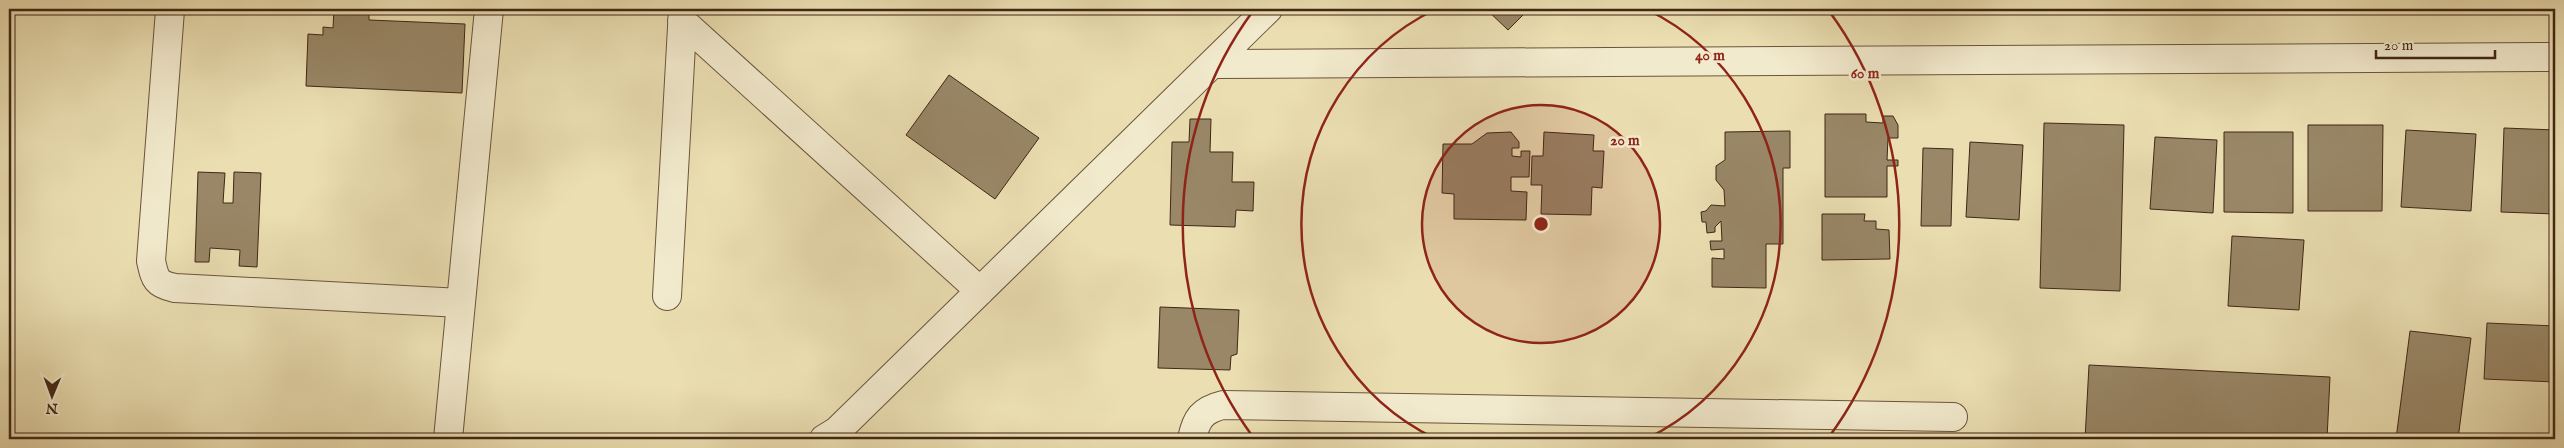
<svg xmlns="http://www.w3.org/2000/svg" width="2564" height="448" font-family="'IM FELL English',serif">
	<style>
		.building { fill: #998767; stroke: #402716 }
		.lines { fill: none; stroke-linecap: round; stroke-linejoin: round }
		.minor-casing { stroke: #6b553d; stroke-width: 30 }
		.minor { stroke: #f2eacd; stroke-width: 28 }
		.ring { fill: none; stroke: #8f2418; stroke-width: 2.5 }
		.centre { fill: #8f2418; stroke: #f2eacd; stroke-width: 2.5 }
		.ring-label { font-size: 15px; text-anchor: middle; font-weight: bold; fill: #8f2418; stroke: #f2eacd; stroke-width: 5; stroke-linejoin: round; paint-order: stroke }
	</style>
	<rect width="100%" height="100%" fill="#ebdfb2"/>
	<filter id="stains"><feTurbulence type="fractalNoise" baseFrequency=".004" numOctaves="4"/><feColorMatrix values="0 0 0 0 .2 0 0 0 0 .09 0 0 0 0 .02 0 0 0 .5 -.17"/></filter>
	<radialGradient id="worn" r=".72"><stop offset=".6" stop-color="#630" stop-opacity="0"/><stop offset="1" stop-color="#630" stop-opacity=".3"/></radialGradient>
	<path class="building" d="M334 9H369V20L465 24 462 93 306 86 308 34 323 35V27L333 28Z
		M1486 9H1529L1508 30Z
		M949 75 1039 138 995 199 906 135Z
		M1825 114H1866V122L1883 123V116H1893L1898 125V138H1888L1887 160H1898V166H1887V197H1825Z
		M1190 119H1211L1210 152H1233L1232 182H1254L1253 211 1236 210 1235 227 1170 225 1172 142H1189Z
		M2044 123 2124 125 2120 291 2040 288Z
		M2308 125H2383L2382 211H2308Z
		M2504 128 2555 130V214L2501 212Z
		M2406 130 2476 134 2471 211 2401 207Z
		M1790 131V168H1783V244H1766V288L1712 287V258L1724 259V249L1711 250 1710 241H1722L1721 221 1715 227V232L1707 233 1706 222H1702L1701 212 1706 211 1711 205 1725 206 1724 190 1716 180V166L1725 160V132Z
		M1511 132 1519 142V148H1512V156L1521 157V151H1530L1529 177H1511V191L1527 192 1526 220 1454 219V194L1442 193 1443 144H1472L1487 133Z
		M1544 132 1594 135 1593 151H1604L1602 188 1592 187 1591 215 1541 214 1542 185H1531L1532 156H1543Z
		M2224 132H2293V213L2224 212Z
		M2155 137 2217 140 2213 213 2150 209Z
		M1970 142 2023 145 2019 220 1966 217Z
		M1923 148 1953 149 1951 226H1921Z
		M198 172 225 173 223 203H233L234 172 261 173 257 267 239 266 240 250 210 248 209 262H195Z
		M1822 214H1865L1864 221H1876V229L1889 230 1890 259 1822 260Z
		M2232 236 2304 240 2299 310 2228 306Z
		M1160 307 1239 310 1237 354 1231 356 1230 370 1158 368Z
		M2487 323 2555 326V382L2484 379Z
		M2410 331 2471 338 2458 439H2396Z
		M2089 365 2330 377 2327 439H2085Z"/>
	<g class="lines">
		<g class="minor-casing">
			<path id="minor" d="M170 10 151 261C155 279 156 284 175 288L461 303
				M682 21 980 291
				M1214 64 2555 57
				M667 296 683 9
				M448 439 489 9
				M824 439 837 431 1268 9
				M1192 439C1196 419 1202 410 1223 405L1953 417"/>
		</g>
		<use href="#minor" class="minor"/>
	</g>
	<circle cx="1541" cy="224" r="119" fill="#8f2418" fill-opacity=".12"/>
	<g class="ring">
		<circle cx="1541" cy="224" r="119"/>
		<path d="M1436 439A239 239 0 0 1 1436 9M1646 9A239 239 0 0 1 1646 439"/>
		<path d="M1253 437A358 358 0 0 1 1253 11M1829 11A358 358 0 0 1 1829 437"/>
	</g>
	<circle cx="1541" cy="224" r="8" class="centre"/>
	<g class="ring-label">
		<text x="1710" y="60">40 m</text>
		<text x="1865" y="78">60 m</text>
		<text x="1625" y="145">20 m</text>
	</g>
	<rect width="2564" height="448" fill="none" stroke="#ebdfb2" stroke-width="30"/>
	<rect x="10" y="10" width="2544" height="428" fill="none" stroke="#402716" stroke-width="2.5"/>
	<rect x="15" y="15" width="2534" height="418" fill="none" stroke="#402716"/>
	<g transform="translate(52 396) rotate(181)" stroke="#f2eacd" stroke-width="4" paint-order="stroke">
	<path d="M0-4L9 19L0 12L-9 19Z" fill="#402716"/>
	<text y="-8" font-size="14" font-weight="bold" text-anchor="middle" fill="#402716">N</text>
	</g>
	<path d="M2376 50v8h119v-8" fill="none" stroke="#402716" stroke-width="2.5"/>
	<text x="2384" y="50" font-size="15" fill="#402716" stroke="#f2eacd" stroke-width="4" paint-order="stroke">20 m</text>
	<rect width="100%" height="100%" filter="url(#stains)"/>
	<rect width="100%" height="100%" fill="url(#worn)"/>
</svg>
